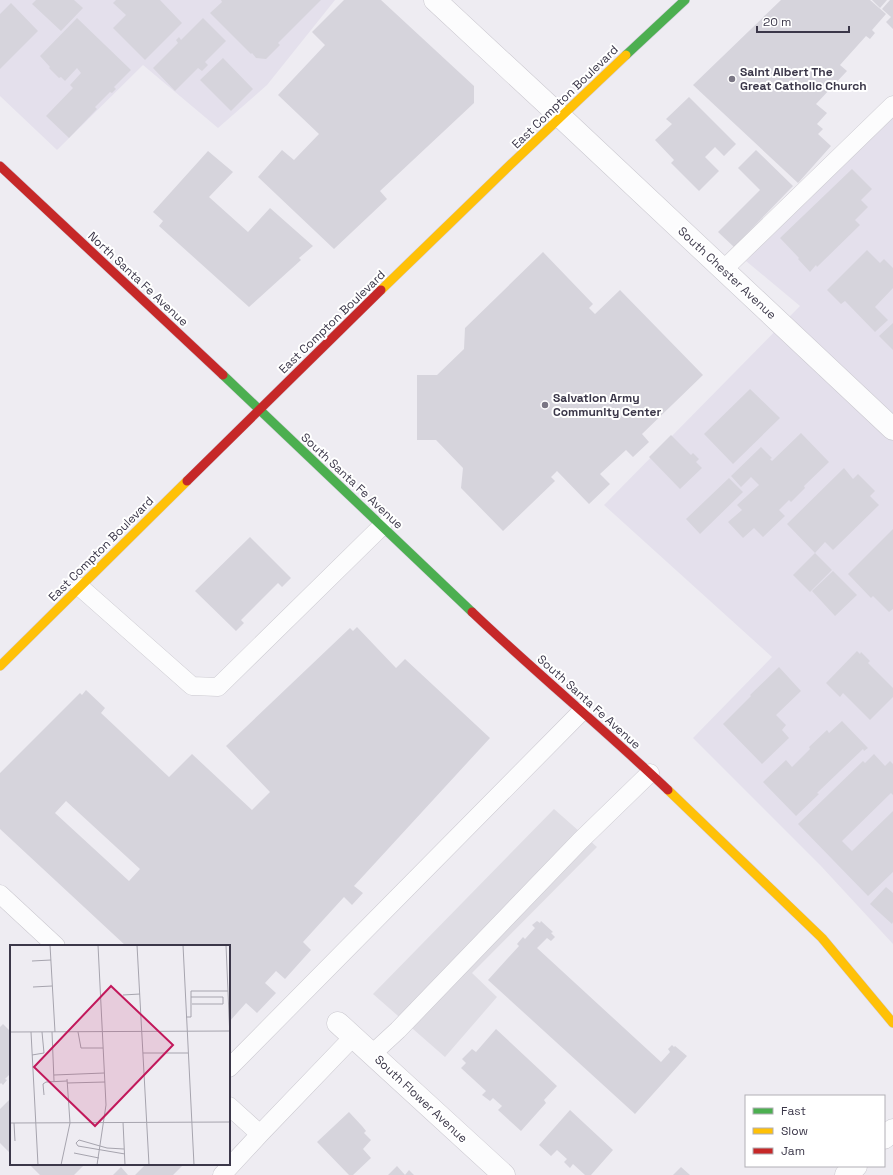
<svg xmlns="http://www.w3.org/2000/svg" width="893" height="1175" font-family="'Space Grotesk',sans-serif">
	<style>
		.residential { fill: #e4e0ec }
		.parking { fill: #dfdde4 }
		.building { fill: #d6d4dc; fill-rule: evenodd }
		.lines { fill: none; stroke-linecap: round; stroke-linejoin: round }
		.lane-casing { stroke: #cac8cf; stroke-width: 19 }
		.street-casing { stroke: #cac8cf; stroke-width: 23 }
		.fast-casing { stroke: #d1cbda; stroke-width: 10 }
		.slow-casing { stroke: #d1cbda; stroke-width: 10 }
		.jam-casing { stroke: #d1cbda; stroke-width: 10 }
		.lane { stroke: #fcfcfd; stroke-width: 18 }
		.street { stroke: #fcfcfd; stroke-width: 22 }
		.fast { stroke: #4caf50; stroke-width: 9 }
		.slow { stroke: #ffc107; stroke-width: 9 }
		.jam { stroke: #c62828; stroke-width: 9 }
		.poi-dot { fill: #7a7684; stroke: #fff; stroke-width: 1.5 }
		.labels { text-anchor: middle; stroke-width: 4; stroke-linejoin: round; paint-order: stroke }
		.poi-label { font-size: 12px; font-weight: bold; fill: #3b3749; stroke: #fff; text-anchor: start }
		.street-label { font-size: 12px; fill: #3b3749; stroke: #fff }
		.inset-road { fill: none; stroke: #a6a4ae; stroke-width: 1 }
		.view { fill: #c2185b; fill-opacity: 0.15; stroke: #c2185b; stroke-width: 2 }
		.inset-edge { fill: none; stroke: #3b3749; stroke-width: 2 }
	</style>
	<rect width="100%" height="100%" fill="#eeecf2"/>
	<path class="residential" d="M0 0H335L267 85 218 128 143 65 57 150 0 96Z
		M893 118V944L821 866 693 738 772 657 604 505 800 306 746 261Z"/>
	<path class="parking" d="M554 809 597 847 472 973 497 997 445 1057 373 994Z"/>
	<path class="building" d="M36 0H74L83 8 61 31 32 4Z
		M116 0H160L182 23 145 60 113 28 126 15 113 3Z
		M221 0H321L278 43 280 45 266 59 256 58 252 53 251 54 210 13 222 2Z
		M344 0H381L474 86V103L380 191 387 199 334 249 258 177 282 150 294 160 319 134 278 95 325 45 312 32Z
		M781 0H870L886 14 872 30 875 33 870 39 866 36 840 65 847 71 816 104 827 113 817 124 823 129 818 134 831 146 798 183 693 85Z
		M872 0H887L880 8Z
		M890 0H893V29L886 22 891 17 882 9Z
		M11 3 38 31 0 69V14Z
		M77 18 131 70 114 87 116 89 112 93 110 92 95 107 97 109 69 138 46 116 73 88 70 85 81 73 77 68 65 81 61 77 59 78 49 68 50 67 40 56Z
		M203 18 226 41 205 62 208 65 202 71 198 68 175 91 153 68 178 43 176 40 179 37 181 40Z
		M223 58 253 89 231 111 200 80Z
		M689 97 736 144 724 156 715 147 705 157 719 171 699 191 671 163 674 160 655 140 672 124 666 119Z
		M756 150 793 186 734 247 718 232 760 190 738 168Z
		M208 151 233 172 209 197 248 232 270 208 313 246 299 258 301 260 249 307 159 226 163 221 153 212Z
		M852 169 872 189 861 200 868 207 855 220 860 225 817 267 816 265 810 272 798 259 799 258 780 238Z
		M867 250 880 263 884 259 893 268V288L875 307 888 320 875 332 845 301 841 304 827 290Z
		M543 252 593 304 589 308 595 314 620 290 703 375 642 434 649 442 633 457 626 450 600 474 610 484 589 504 557 471 551 477 555 481 503 531 461 488 463 468 436 440H417V375H437L464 349 465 328Z
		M893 323V350L879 336Z
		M750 389 780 418 733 464 704 434Z
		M801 433 829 462 804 486 805 488 791 502 789 500 779 510 785 516 763 537 754 528 743 538 728 522 742 510 737 505 759 485 751 477 741 487 731 476 761 447 772 458 770 459 772 461Z
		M671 435 691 455 693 453 699 459 696 462 702 468 680 489 649 457Z
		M844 468 853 479 858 474 875 491 870 496 879 505 833 550 825 542 815 553 787 524Z
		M729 478 743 492 700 534 686 519Z
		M893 529V609L889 612 873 596 871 598 848 574Z
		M250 537 291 578 282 587 278 583 241 620 244 623 236 631 195 591Z
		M815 553 832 570 810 592 793 575Z
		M833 571 857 595 835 616 812 591Z
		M357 627 396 668 405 659 490 738 354 886 363 893 352 905 344 897 303 942 311 950 285 979 276 971 265 983 276 993 257 1013 246 1003 229 1022V946H126L0 829V773L80 693 82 695 86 690 105 708 101 713 169 777 192 754 252 810 270 792 226 746 350 628 353 631ZM66 801 140 869 129 881 55 813Z
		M857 651 860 654 861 652 870 661 868 663 893 688V697L870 720 843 693 840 697 826 683Z
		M779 667 801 691 776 715 786 725 782 730 789 738 762 764 723 724 751 696 750 695Z
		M842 721 868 748 864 751 863 749 817 793 819 794 796 816 763 782 786 760 792 767 810 749 809 747 827 730 829 733Z
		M874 754 885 766 890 761 893 764V795L891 793 842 841 852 851 893 811V872L868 896 798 824 863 761 865 763Z
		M886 887 893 893V922L892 924 870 904Z
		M537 921 540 923 541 921 553 932 551 933 555 937 551 941 547 938 537 948 661 1062 670 1052 668 1049 672 1045 674 1047 675 1046 687 1056 635 1114 488 980 519 946 517 944 523 937 525 939 535 928 532 925Z
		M3 1024 11 1032V1077L9 1075 5 1079 7 1080 3 1085 1 1083 0 1084V1027Z
		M496 1029 557 1086 544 1100 546 1103 521 1131 498 1110 502 1106 493 1098 490 1101 482 1095 486 1091 461 1068 466 1063 462 1059 472 1049 476 1052Z
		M11 1098V1154L0 1143V1109Z
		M570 1110 613 1150 591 1175H585L573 1164 570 1168 564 1162 567 1159 557 1150 551 1156 539 1145Z
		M349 1112 362 1126 366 1131 364 1133 371 1140 363 1149 371 1158 353 1175H349L317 1142Z
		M29 1164H85L74 1175H40Z
		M146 1164H184L173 1175H135Z
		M397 1166 405 1175 409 1170 414 1175H388Z
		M121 1167 128 1175H113Z
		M681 1167 690 1175H673Z"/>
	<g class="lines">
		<g class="lane-casing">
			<path id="lane" d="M723 270 893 105
				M80 587 192 686 218 687 382 526
				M0 894 56 946
				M372 1054 398 1030 580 841 650 773
				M229 1068 582 711
				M229 1106 260 1134
				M222 1175 260 1134 354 1036"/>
		</g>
		<g class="street-casing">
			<path id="street" d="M435 0 561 117 893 429
				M338 1023 504 1175
				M884 1138 893 1130
				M846 1175 856 1166"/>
		</g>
		<g class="fast-casing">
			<path id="fast" d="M626 55 685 0
				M223 375 472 612"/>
		</g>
		<g class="slow-casing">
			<path id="slow" d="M381 290 511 164 626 55
				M0 666 187 481
				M668 790 822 938 893 1023"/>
		</g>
		<g class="jam-casing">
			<path id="jam" d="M0 166 223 375
				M187 481 381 290
				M472 612C536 673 604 729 668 790"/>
		</g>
		<use href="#lane" class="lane"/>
		<use href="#street" class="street"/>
		<use href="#fast" class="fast"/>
		<use href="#slow" class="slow"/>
		<use href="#jam" class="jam"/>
	</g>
	<g class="poi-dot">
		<circle cx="732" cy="79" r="4"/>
		<circle cx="545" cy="405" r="4"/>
	</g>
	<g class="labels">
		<g class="poi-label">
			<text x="740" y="76">Saint Albert The<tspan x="740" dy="14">Great Catholic Church</tspan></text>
			<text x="553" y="402">Salvation Army<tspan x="553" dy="14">Community Center</tspan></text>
		</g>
		<g class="street-label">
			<text transform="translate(565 97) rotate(-44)" y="4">East Compton Boulevard</text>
			<text transform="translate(727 273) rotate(43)" y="4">South Chester Avenue</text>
			<text transform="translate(138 279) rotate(43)" y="4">North Santa Fe Avenue</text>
			<text transform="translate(332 322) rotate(-44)" y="4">East Compton Boulevard</text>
			<text transform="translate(352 481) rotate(43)" y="4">South Santa Fe Avenue</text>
			<text transform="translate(101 549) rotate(-45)" y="4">East Compton Boulevard</text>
			<text transform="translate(589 702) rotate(42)" y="4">South Santa Fe Avenue</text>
			<text transform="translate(421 1099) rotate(43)" y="4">South Flower Avenue</text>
		</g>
	</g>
	<g transform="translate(10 945)">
		<rect width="220" height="220" fill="#eeecf2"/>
		<path class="inset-road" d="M40 0 45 87M127 0 139 220M173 0 184 220M216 0 220 93M22 16 41 15M23 42 42 41M113 50 130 49M181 52H213V59H182M176 72H181V46H218M0 87 220 86M21 87 28 220M42 87 44 136M68 87 71 103H93M133 108H178M22 110 34 108 32 87M44 130 94 128M57 138 95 137M34 150 33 139 36 137 57 136M113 177 115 220M0 178 220 177M4 178 5 196M114 204 97 203 69 195 66 198 68 201 115 209M64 208 89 213M51 220 60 178 57 134M87 220 96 160 88 0"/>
		<path class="view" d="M101 41 163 100 85 181 24 122Z"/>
		<rect width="220" height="220" class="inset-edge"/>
	</g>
	<rect x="745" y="1095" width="140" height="72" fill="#ffffff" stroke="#b1afb6"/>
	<rect x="753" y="1108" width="20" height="6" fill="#4caf50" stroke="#b1afb6"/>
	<text x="781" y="1115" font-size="12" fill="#3b3749">Fast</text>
	<rect x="753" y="1128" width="20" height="6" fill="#ffc107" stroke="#b1afb6"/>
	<text x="781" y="1135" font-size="12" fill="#3b3749">Slow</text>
	<rect x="753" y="1148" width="20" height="6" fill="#c62828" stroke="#b1afb6"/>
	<text x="781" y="1155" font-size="12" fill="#3b3749">Jam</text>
	<path d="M757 26v6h92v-6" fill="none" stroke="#3b3749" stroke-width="2"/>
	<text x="763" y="26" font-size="12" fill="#3b3749" stroke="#ffffff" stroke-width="3" paint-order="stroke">20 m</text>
</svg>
